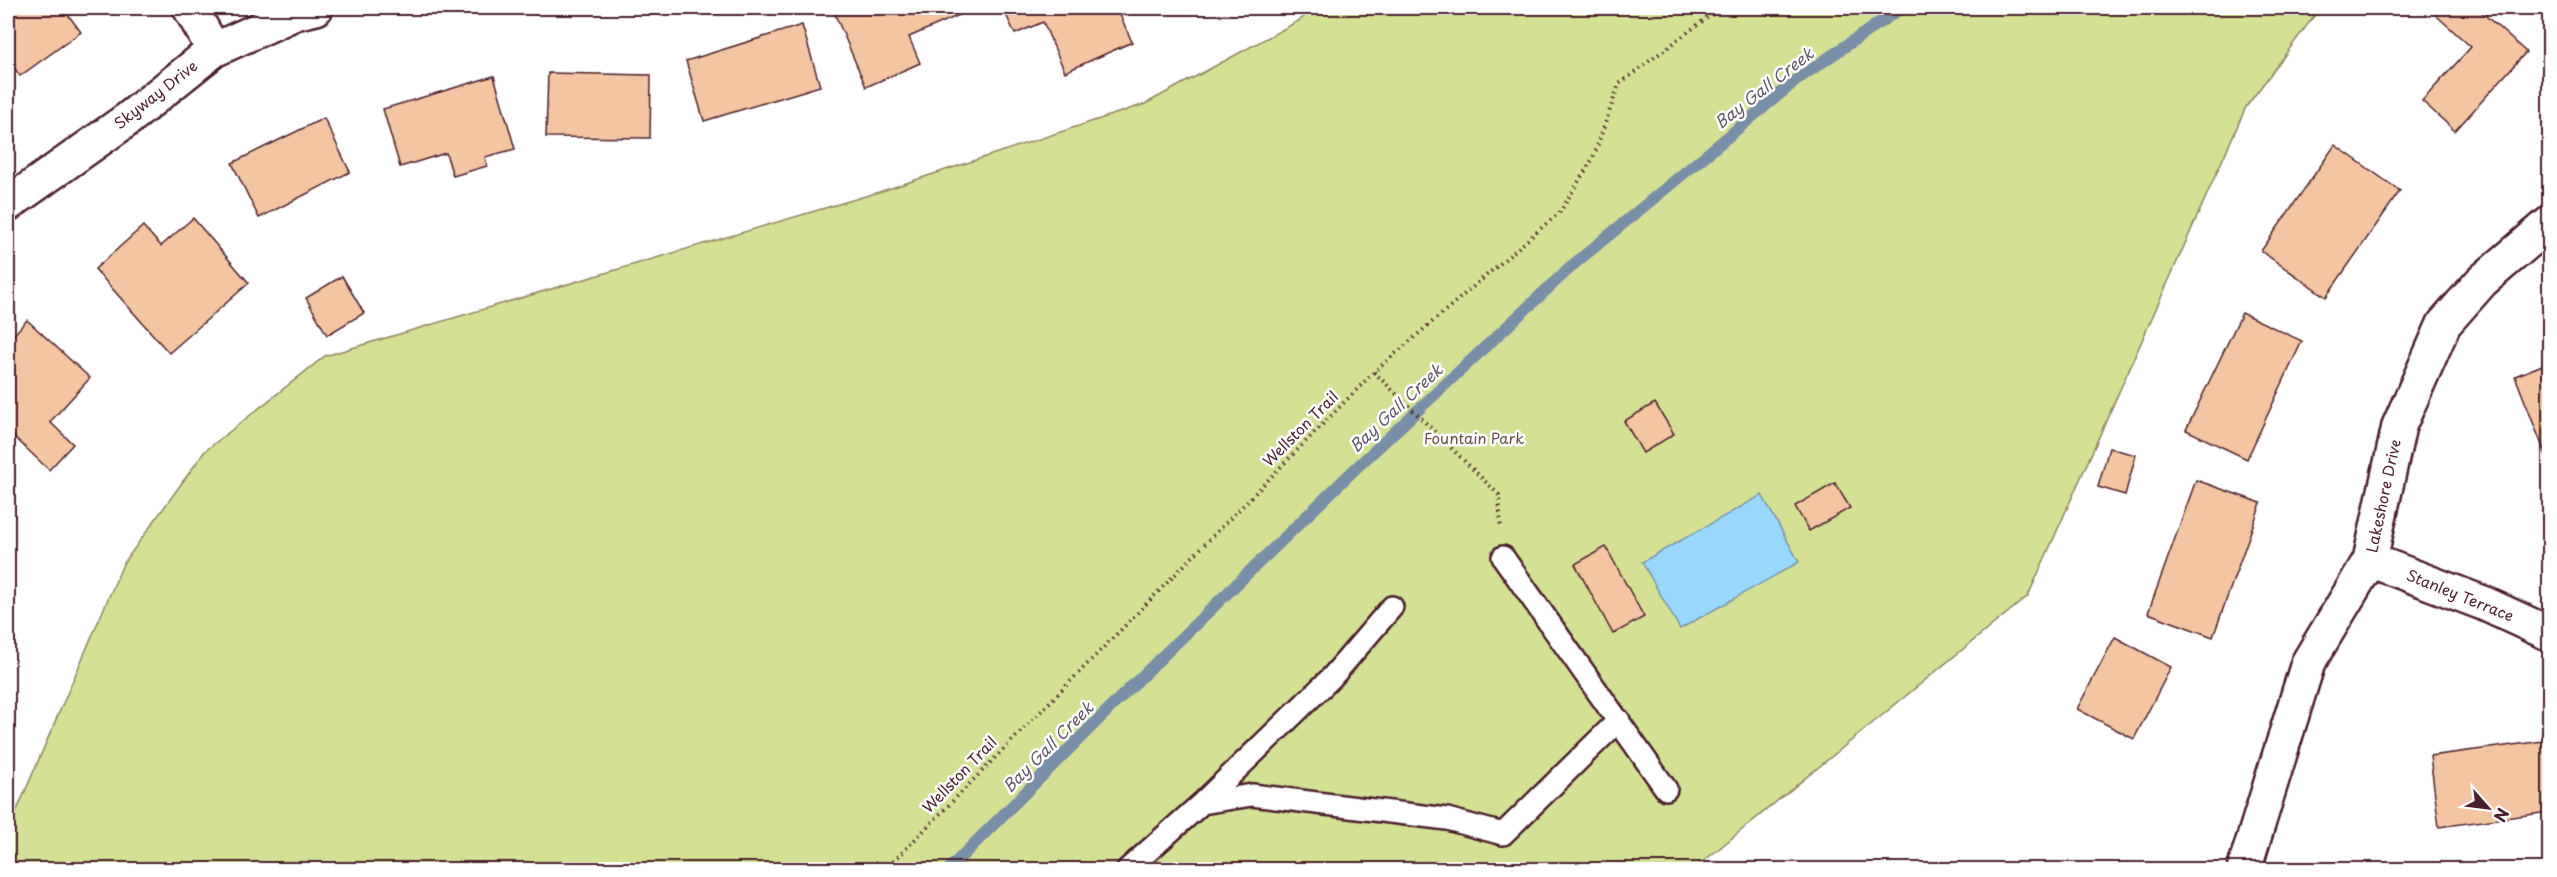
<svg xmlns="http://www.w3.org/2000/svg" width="2557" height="877" font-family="'Playpen Sans',sans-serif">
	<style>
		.green { fill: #d4e194; stroke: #8f8060; stroke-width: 1.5 }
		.water { fill: #99d8fa; stroke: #798ea7; stroke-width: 1.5 }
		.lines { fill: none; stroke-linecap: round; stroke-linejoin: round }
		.stream { stroke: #798ea7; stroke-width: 12 }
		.building { fill: #f3c5a3; stroke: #4a1f2b; stroke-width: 1.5 }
		.service-casing { stroke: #4a1f2b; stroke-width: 26 }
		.minor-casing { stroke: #4a1f2b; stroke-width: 38 }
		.path { stroke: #4a1f2b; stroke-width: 4; stroke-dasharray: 1.5 4.5; stroke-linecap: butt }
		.service { stroke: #fff; stroke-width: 21 }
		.minor { stroke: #fff; stroke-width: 33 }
		.labels { text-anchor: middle; stroke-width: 5; stroke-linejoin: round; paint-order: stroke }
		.street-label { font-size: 15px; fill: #4a1f2b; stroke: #fff }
		.park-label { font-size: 15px; fill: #6c5045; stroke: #fff }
		.water-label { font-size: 16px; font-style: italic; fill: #625669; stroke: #fff }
	</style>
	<rect width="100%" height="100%" fill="#fff"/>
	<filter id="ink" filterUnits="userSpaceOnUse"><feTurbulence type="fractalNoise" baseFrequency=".0167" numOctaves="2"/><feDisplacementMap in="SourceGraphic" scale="12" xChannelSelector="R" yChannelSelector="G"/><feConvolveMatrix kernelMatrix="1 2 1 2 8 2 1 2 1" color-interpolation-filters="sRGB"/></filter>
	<g filter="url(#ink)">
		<path class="green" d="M1315 8H2320L2246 107 2028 596 1694 869 8 870V831L123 564 205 451 325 356 879 192 1145 104 1300 20Z"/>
		<path class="water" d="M1762 495 1799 562 1680 629 1642 562Z"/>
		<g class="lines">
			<path class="stream" d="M948 870 1130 688 1355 469 1574 264 1799 78 1901 8"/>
		</g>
		<path class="building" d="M8 8H63L81 32 20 76 8 59Z
			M843 8H959L962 14 909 37 920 63 866 87 834 12Z
			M1003 8H1117L1132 42 1065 72 1043 22 1015 34Z
			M2431 8H2477L2526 52 2455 131 2422 101 2471 47 2429 9Z
			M802 25 820 86 704 121 686 61Z
			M548 73 651 75 650 138 546 137Z
			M494 76 515 149 485 157 487 166 453 176 446 153 400 167 383 109Z
			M324 118 350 172 259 218 232 163Z
			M2335 145 2400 191 2326 297 2261 251Z
			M193 218 249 283 169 353 95 269 143 226 161 246Z
			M342 276 364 313 327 335 306 298Z
			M2242 313 2302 341 2247 459 2186 430Z
			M27 320 90 378 50 422 73 444 49 470 8 431V341Z
			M2550 362V466L2515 376Z
			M1655 403 1674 434 1643 453 1624 421Z
			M2109 448 2136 455 2125 495 2098 487Z
			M2196 480 2261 503 2213 637 2148 613Z
			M1835 483 1850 508 1809 531 1795 506Z
			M1606 547 1644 617 1613 634 1575 564Z
			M2115 637 2171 667 2134 739 2077 709Z
			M2550 740V821L2549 812 2439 827 2430 756Z"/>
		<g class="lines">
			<g class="service-casing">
				<path id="service" d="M1503 557 1666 789
					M1202 803 1332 677 1392 607
					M1127 870 1202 803 1252 795 1447 819 1503 834 1619 720"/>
			</g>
			<g class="minor-casing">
				<path id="minor" d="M190 8 214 50
					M8 204 128 119 214 50 295 13 316 8
					M2370 560 2483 603 2550 634
					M2244 870 2308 663 2370 560 2399 426 2444 324 2482 281 2550 223"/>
			</g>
			<path class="path" d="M1374 372 1499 495 1501 529
				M885 870 1374 372 1560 212 1593 158 1619 84 1720 8"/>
			<use href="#service" class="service"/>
			<use href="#minor" class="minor"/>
		</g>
	</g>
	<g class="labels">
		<g class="street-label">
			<text transform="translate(156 95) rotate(-38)" y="5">Skyway Drive</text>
			<text transform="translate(1301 429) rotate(-45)" y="5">Wellston Trail</text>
			<text transform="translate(2384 496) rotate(-78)" y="5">Lakeshore Drive</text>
			<text transform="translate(2460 596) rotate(22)" y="5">Stanley Terrace</text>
			<text transform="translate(960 775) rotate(-46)" y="5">Wellston Trail</text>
		</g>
		<g class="park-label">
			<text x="1474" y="444">Fountain Park</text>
		</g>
		<g class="water-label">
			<text transform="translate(1764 88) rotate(-38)" y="6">Bay Gall Creek</text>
			<text transform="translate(1396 408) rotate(-43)" y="6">Bay Gall Creek</text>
			<text transform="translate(1048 747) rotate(-45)" y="6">Bay Gall Creek</text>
		</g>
	</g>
	<rect width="2557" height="877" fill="none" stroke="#fff" stroke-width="30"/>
	<rect x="15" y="15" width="2527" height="847" fill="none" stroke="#4a1f2b" stroke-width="2" filter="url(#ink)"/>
	<g transform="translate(2488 808) rotate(118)" stroke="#ffffff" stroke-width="4.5" paint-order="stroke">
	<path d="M0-4.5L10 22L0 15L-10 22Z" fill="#4a1f2b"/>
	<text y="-9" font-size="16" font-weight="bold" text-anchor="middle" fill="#4a1f2b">N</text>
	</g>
</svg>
